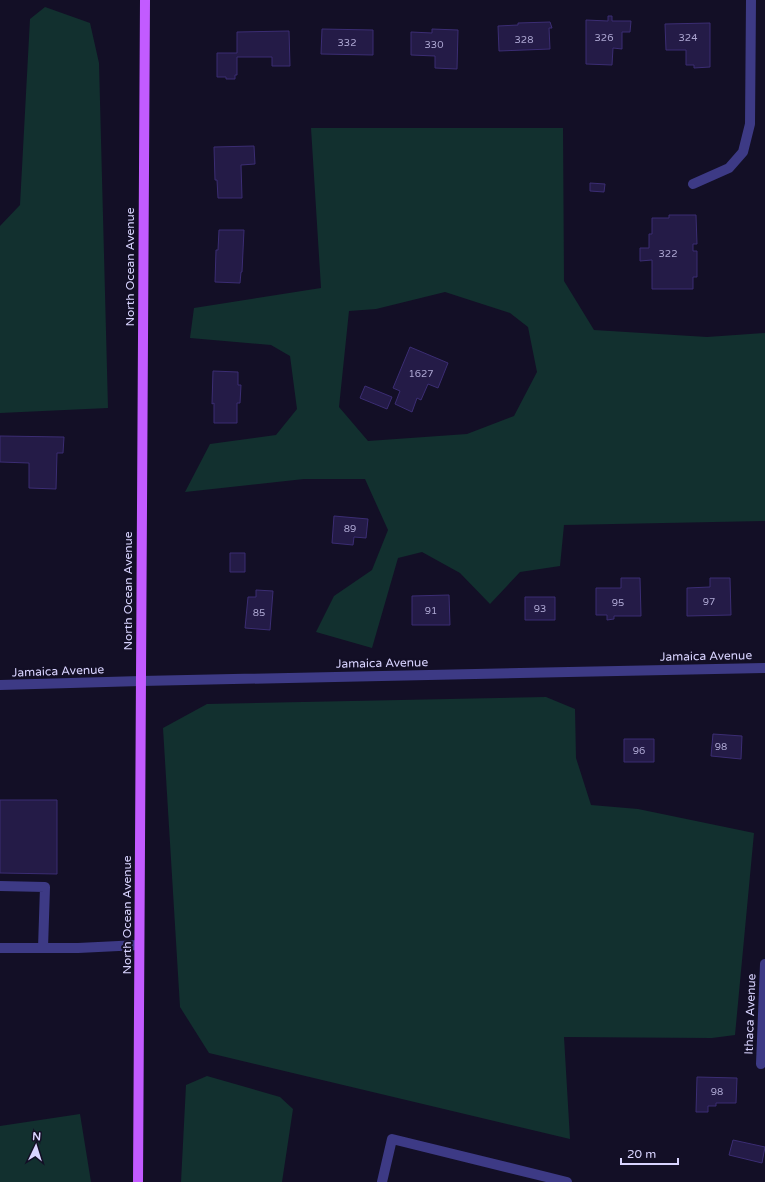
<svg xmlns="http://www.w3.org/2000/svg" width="765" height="1182" font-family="'Varela Round',sans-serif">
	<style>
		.green { fill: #12302f; fill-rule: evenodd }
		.building { fill: #241b47; stroke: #3b2d73 }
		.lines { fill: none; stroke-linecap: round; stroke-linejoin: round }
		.minor { stroke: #3d3a85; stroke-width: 10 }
		.major { stroke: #c25bff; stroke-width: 10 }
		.labels { text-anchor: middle; stroke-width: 4; stroke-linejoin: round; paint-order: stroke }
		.number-label { font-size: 10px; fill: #aca6d1 }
		.street-label { font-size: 12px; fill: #d9d4ff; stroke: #130f26 }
	</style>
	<rect width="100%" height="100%" fill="#130f26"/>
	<path class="green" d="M45 7 90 23 99 63 108 408 0 413V226L20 205 30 19Z
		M311 128H563L564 281 594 330 707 337 765 333V521L564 525 560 566 520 572 490 604 460 573 422 552 398 558 372 648 316 632 334 596 372 570 388 530 365 479H304L185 492 210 444 276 435 297 409 290 356 271 345 190 338 194 308 321 288ZM445 292 510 313 528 327 537 372 514 416 467 434 368 441 339 407 349 311 376 309Z
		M546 697 575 709 576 758 591 805 638 809 754 833 735 1035 712 1038 564 1037 570 1139 209 1053 180 1007 163 728 207 704Z
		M207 1076 280 1097 293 1109 282 1182H181L186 1085Z
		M80 1114 91 1182H0V1126Z"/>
	<path class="building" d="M608 16H612V21H631L630 32H622V49L613 48 612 65 586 64V20L608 21Z
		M550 22 552 28H549L550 49 499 51 498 26 518 25V23Z
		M710 23V67L694 68V65H686V50H666L665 24Z
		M322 29 373 30V55L321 54Z
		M432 29 458 30 457 69 435 68V56L411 55V32L432 33Z
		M289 31 290 66H272V57H237V75H235V79H226V77H217V53H237V32Z
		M254 146 255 164 241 165 242 198H218L217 180H215L214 147Z
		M590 183 605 184 604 192 590 191Z
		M669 215H696L697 244H693V251H697V277H693V289H652V260L640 261V248H649V234H652V218H669Z
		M219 230H244L242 272H241L240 283 215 282 216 250H218Z
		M410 347 448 363 438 388 428 384 421 400 417 398 412 412 395 404 400 391 393 388Z
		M213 371 238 372V385H241L240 403H237V423H214V403L212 404Z
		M365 386 392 397 387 409 360 398Z
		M0 436 64 437 63 453H57L56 489 29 488V463L0 462Z
		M334 516 368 519 366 538 354 537 353 545 332 543Z
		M230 553H245V572H230Z
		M621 578H640L641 616H614V619L607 620V615H596V588H621Z
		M710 578H730L731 615 687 616V588L710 587Z
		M256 590 273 591 270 630 245 628 248 597H256Z
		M449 595 450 625H412V596Z
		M525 597H555V620H525Z
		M713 734 742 736 741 759 711 756Z
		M624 739H654V762H624Z
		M0 800H57V874L0 873Z
		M697 1077 737 1078 736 1103H716V1106H708V1112H696Z
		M733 1140 765 1147 762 1163 729 1155Z"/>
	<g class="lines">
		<path class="minor" d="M693 184 729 168 743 152 750 124 751 0
			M0 685 141 681 765 668
			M0 886 45 887 43 948
			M0 948H78L139 945
			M761 1064 765 964
			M382 1182 392 1139 567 1182"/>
		<path class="major" d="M138 1182 145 0"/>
	</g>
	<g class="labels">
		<g class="number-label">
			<text x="604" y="41">326</text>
			<text x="688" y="41">324</text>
			<text x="524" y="43">328</text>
			<text x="347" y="46">332</text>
			<text x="434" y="48">330</text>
			<text x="668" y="257">322</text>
			<text x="421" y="377">1627</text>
			<text x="350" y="532">89</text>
			<text x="709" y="605">97</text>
			<text x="618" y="606">95</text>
			<text x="540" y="612">93</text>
			<text x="431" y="614">91</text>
			<text x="259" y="616">85</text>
			<text x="721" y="750">98</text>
			<text x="639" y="754">96</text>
			<text x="717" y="1095">98</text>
		</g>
		<g class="street-label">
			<text transform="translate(130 267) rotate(-90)" y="4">North Ocean Avenue</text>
			<text transform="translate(128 591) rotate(-90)" y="4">North Ocean Avenue</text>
			<text transform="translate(706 656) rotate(-1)" y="4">Jamaica Avenue</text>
			<text transform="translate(382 663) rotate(-1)" y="4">Jamaica Avenue</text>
			<text transform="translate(58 671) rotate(-2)" y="4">Jamaica Avenue</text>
			<text transform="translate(127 915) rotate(-90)" y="4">North Ocean Avenue</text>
			<text transform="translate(750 1014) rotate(-88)" y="4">Ithaca Avenue</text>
		</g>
	</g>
	<g transform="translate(36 1146) rotate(4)" stroke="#130f26" stroke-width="3" paint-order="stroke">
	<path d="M0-3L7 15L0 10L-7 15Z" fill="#d9d4ff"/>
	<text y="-6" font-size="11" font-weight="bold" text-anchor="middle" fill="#d9d4ff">N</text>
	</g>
	<path d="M621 1158v6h57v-6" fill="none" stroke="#d9d4ff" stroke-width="2"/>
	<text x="627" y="1158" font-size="12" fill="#d9d4ff" stroke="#130f26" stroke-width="3" paint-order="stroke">20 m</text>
</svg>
